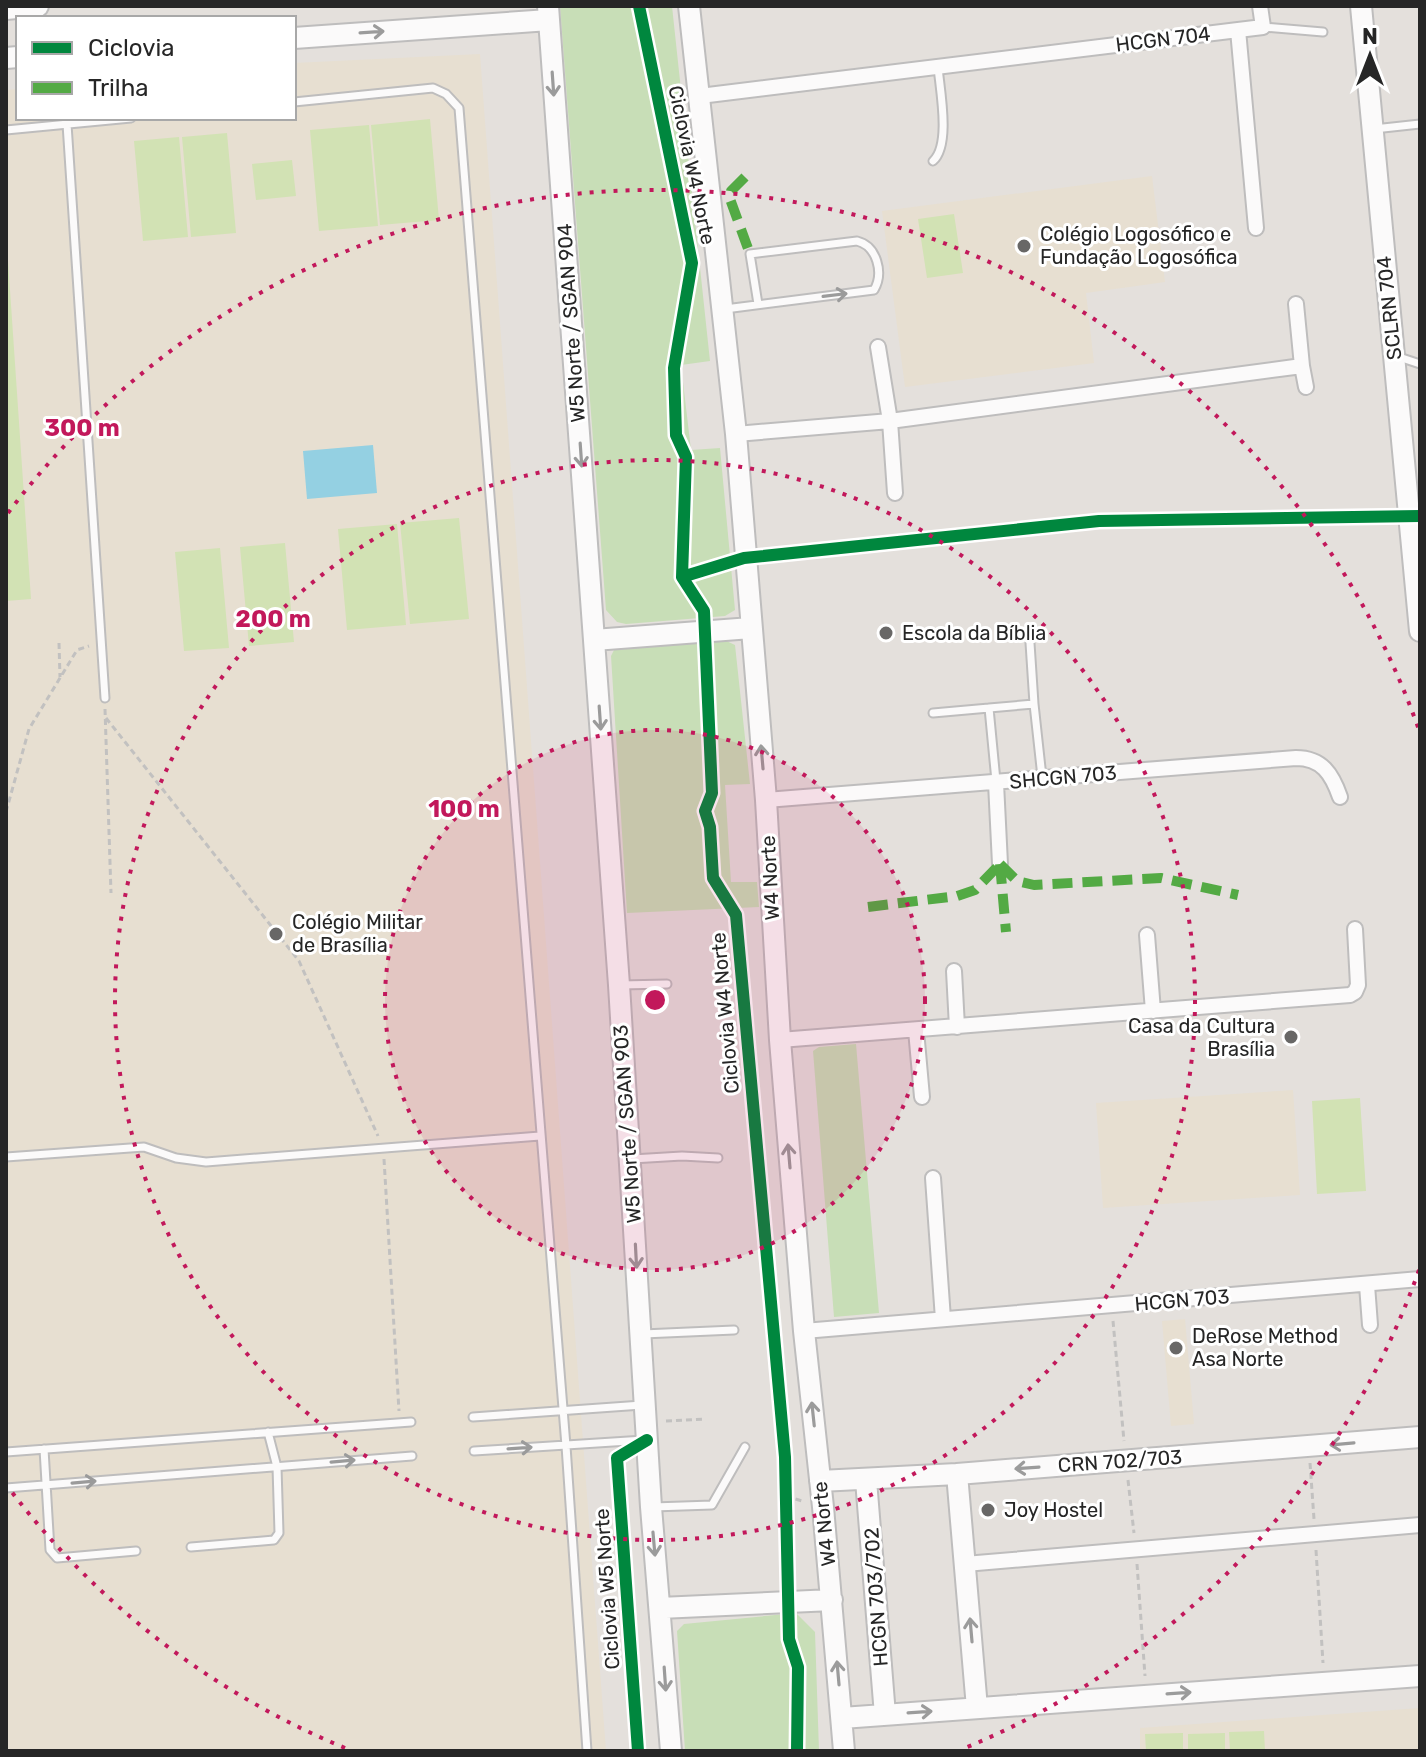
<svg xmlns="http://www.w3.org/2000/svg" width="1426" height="1757" font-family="Rubik,sans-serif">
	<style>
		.education { fill: #e7dfd1 }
		.green { fill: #c8deb7 }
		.pitch { fill: #d2e2b4 }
		.water { fill: #94d0e2 }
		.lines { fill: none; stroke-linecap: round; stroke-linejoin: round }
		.lane-casing { stroke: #bebdbd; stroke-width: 11 }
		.street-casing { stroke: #bebdbd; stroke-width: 18 }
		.secondary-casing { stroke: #bebdbd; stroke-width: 24 }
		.path { stroke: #c2c1c0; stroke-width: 3; stroke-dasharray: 6 4; stroke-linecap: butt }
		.lane { stroke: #fbfafa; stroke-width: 7 }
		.street { stroke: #fbfafa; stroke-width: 14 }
		.secondary { stroke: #fbfafa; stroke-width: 20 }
		.quiet { stroke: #53aa44; stroke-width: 10; stroke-dasharray: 20 10; stroke-linecap: butt }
		.cycleway-casing { stroke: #fff; stroke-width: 17 }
		.cycleway { stroke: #00873e; stroke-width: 12 }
		.oneway { stroke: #9b9b9b }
		.ring { fill: none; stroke: #c2185b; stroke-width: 4; stroke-dasharray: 4 8 }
		.poi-dot { fill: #686766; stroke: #fff; stroke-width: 3 }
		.labels { text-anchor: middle; stroke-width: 6; stroke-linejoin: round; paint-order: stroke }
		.street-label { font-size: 20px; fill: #262626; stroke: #fff }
		.poi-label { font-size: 20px; fill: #262626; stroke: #fff; text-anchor: start }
		.centre { fill: #c2185b; stroke: #fff; stroke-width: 4 }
		.ring-label { font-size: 24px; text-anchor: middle; font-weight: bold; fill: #c2185b; stroke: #fff; stroke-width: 6; stroke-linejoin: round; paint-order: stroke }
	</style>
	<rect width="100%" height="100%" fill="#e4e0dc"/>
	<path class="education" d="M480 54 606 1751H6V90L18 89V118H294V63Z
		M1152 176 1165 282 1086 293 1094 363 905 387 882 211Z
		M1293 1090 1300 1195 1103 1208 1096 1103Z
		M1185 1319 1194 1424 1171 1426 1162 1321Z
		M1420 1708V1751H1140V1728Z"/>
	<path class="green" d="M560 6H672L710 361 681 365 691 450 720 448 735 610 725 616 626 624 617 622 606 610Z
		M720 638 735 645 750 784 725 785 731 882H757L759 907 627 913 611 656 615 648Z
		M856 1044 879 1313 834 1317 813 1051 819 1047Z
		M796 1613 815 1632 819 1751H685L677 1631 684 1624Z"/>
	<path class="pitch" d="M430 119 439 220 380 225 371 125Z
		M369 125 378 226 319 231 310 130Z
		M227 133 236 233 191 237 182 137Z
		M179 137 188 237 143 241 134 141Z
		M292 160 296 196 256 200 252 164Z
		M954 214 963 273 927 278 918 219Z
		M6 231 31 599 6 601Z
		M459 518 469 619 410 624 400 523Z
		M397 524 406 625 347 630 338 529Z
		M285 543 294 642 249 646 240 547Z
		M220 548 229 648 184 651 175 552Z
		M1360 1098 1366 1191 1317 1194 1312 1101Z
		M1264 1731 1265 1751H1230L1229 1732Z
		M1183 1733V1751H1146L1145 1734Z
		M1225 1733V1751H1188V1734Z"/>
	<path class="water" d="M373 445 377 493 307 499 303 451Z"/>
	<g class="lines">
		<g class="lane-casing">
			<path id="lane" d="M1263 27 1323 32
				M294 102 433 88 446 94 459 108 566 1446 587 1751
				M67 124 105 698
				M1374 129 1420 124
				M6 130 131 118
				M933 161C951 145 940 90 938 67
				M725 309 874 290C884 273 877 246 857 241L750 254 758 304
				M1396 356 1420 364
				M1034 704 1042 777
				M933 713 989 708
				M996 781 989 708 1034 704 1030 643
				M621 985 667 984
				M6 1157 144 1147 176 1158 206 1162 540 1136
				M632 1159 682 1156 718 1158
				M643 1334 734 1330
				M473 1417 642 1405
				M44 1449 50 1550 57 1558 136 1551
				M474 1451 644 1440
				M6 1452 411 1422
				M6 1488 412 1456
				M653 1507 712 1505 745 1447
				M191 1547 274 1540 279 1533 277 1467 268 1432"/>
		</g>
		<g class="street-casing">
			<path id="street" d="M1238 30 1263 27 1260 6
				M700 96 1238 30 1256 228
				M878 347 890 421 895 493
				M1302 366 1306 387
				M736 434 890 421 1302 366 1296 304
				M996 783 1000 864
				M766 800 1296 758C1322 758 1332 774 1340 797
				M1147 935 1153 1011
				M954 971 957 1027
				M916 1030 922 1097
				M780 1040 1350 995 1355 992 1358 985 1355 929
				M933 1178 943 1319
				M1367 1285 1370 1325
				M804 1331 1420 1279
				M965 1564 1420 1525"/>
		</g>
		<g class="secondary-casing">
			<path id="secondary" d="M548 6 619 985 651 1507 671 1751
				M689 6 736 434 766 800 780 1040 804 1331 823 1507 844 1751
				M1361 6 1420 631
				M6 9 38 6
				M294 38 549 20
				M6 58 18 57
				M594 640 751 628
				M957 1474 977 1708
				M866 1480 885 1715
				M820 1481 957 1474 1420 1437
				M660 1608 832 1600
				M842 1718 1420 1676"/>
		</g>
		<path class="path" d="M59 643 60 677
			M105 709 111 893
			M106 718 299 961 378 1136
			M6 812 29 729 77 650 89 646
			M384 1159 399 1411
			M1113 1321 1124 1441
			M666 1421 705 1419
			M1310 1463 1314 1519
			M1128 1480 1134 1533
			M786 1496 802 1501
			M1316 1550 1323 1663
			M1137 1564 1145 1676"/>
		<use href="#lane" class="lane"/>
		<use href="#street" class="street"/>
		<use href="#secondary" class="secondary"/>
		<path class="quiet" d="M745 177 731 191 730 199 750 254
			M1000 864 1017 881 1034 885 1161 878 1238 895
			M1000 864 1006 932
			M868 907 957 896 975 890 1000 864"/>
		<g class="cycleway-casing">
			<path id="cycleway" d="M639 6 692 263 674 368 676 435 686 457 682 577 704 611 712 793 705 811 710 827 713 878 736 915 785 1457 789 1639 798 1667 797 1751
				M682 577 744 558 1099 521 1420 516
				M638 1751 617 1458 647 1440"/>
		</g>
		<use href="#cycleway" class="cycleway"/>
	</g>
	<defs><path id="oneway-shaft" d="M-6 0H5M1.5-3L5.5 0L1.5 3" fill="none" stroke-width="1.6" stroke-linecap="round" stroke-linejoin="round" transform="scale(2)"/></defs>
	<g class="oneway">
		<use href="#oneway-shaft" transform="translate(372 32) rotate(-4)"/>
		<use href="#oneway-shaft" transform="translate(553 84) rotate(86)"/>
		<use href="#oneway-shaft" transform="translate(835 295) rotate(-7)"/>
		<use href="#oneway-shaft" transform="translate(581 455) rotate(86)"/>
		<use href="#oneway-shaft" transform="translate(600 718) rotate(86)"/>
		<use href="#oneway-shaft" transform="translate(762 757) rotate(-95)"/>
		<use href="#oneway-shaft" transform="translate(789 1156) rotate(-95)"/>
		<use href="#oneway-shaft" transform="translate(636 1256) rotate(87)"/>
		<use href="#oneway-shaft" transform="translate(813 1414) rotate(-96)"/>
		<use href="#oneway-shaft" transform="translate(1342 1444) rotate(175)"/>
		<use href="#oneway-shaft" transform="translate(520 1448) rotate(-4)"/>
		<use href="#oneway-shaft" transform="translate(343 1461) rotate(-5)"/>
		<use href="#oneway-shaft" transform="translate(1027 1468) rotate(176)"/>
		<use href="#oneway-shaft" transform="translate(84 1482) rotate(-5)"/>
		<use href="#oneway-shaft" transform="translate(654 1544) rotate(85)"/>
		<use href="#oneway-shaft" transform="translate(971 1630) rotate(-95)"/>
		<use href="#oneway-shaft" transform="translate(838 1673) rotate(-95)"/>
		<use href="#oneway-shaft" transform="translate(665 1679) rotate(86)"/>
		<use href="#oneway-shaft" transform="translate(1179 1693) rotate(-4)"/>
		<use href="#oneway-shaft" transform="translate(920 1712) rotate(-4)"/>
	</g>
	<circle cx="655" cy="1000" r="270" fill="#c2185b" fill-opacity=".12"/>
	<g class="ring">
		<circle cx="655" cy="1000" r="270"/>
		<circle cx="655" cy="1000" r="540"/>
		<path d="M1419 1270A810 810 0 0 1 965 1748M345 1748A810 810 0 0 1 8 1487M8 513A810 810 0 0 1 1419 730"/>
	</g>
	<g class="poi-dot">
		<circle cx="1024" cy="246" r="8"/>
		<circle cx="886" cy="633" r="8"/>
		<circle cx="276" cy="934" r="8"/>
		<circle cx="1291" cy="1037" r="8"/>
		<circle cx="1176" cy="1348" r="8"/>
		<circle cx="988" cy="1510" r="8"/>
	</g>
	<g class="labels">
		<g class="street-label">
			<text transform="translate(1163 39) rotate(-7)" y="7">HCGN 704</text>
			<text transform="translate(692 165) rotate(78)" y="7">Ciclovia W4 Norte</text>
			<text transform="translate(1389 308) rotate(-96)" y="7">SCLRN 704</text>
			<text transform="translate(571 323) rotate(-94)" y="7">W5 Norte / SGAN 904</text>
			<text transform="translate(1063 777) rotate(-5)" y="7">SHCGN 703</text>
			<text transform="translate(770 878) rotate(-93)" y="7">W4 Norte</text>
			<text transform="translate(725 1013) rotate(-95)" y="7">Ciclovia W4 Norte</text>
			<text transform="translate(627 1124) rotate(-94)" y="7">W5 Norte / SGAN 903</text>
			<text transform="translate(1182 1300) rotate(-5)" y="7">HCGN 703</text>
			<text transform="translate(1120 1461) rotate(-4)" y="7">CRN 702/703</text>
			<text transform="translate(824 1524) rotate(-96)" y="7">W4 Norte</text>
			<text transform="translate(607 1589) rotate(-94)" y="7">Ciclovia W5 Norte</text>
			<text transform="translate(876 1597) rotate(-94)" y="7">HCGN 703/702</text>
		</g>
		<g class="poi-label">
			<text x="1040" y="241">Colégio Logosófico e<tspan x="1040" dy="23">Fundação Logosófica</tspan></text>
			<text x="902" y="640">Escola da Bíblia</text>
			<text x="292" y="929">Colégio Militar<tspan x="292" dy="23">de Brasília</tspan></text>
			<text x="1275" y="1033" text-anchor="end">Casa da Cultura<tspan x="1275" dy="23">Brasília</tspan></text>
			<text x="1192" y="1343">DeRose Method<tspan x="1192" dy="23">Asa Norte</tspan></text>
			<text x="1004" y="1517">Joy Hostel</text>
		</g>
	</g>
	<circle cx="655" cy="1000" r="12" class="centre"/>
	<g class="ring-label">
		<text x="82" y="436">300 m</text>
		<text x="273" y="627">200 m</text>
		<text x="464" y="817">100 m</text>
	</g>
	<rect width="1426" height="1757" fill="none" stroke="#262626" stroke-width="16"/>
	<rect x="16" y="16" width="280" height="104" fill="#ffffff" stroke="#a8a8a8" stroke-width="2"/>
	<rect x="32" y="42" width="40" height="12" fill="#00873e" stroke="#a8a8a8" stroke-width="2"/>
	<text x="88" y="56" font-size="24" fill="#262626">Ciclovia</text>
	<rect x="32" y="82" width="40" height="12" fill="#53aa44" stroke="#a8a8a8" stroke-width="2"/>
	<text x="88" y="96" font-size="24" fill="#262626">Trilha</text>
	<g transform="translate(1370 56)" stroke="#ffffff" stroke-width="6" paint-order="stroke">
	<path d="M0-6L14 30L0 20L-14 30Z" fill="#262626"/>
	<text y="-12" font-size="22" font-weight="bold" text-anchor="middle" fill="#262626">N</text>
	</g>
</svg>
